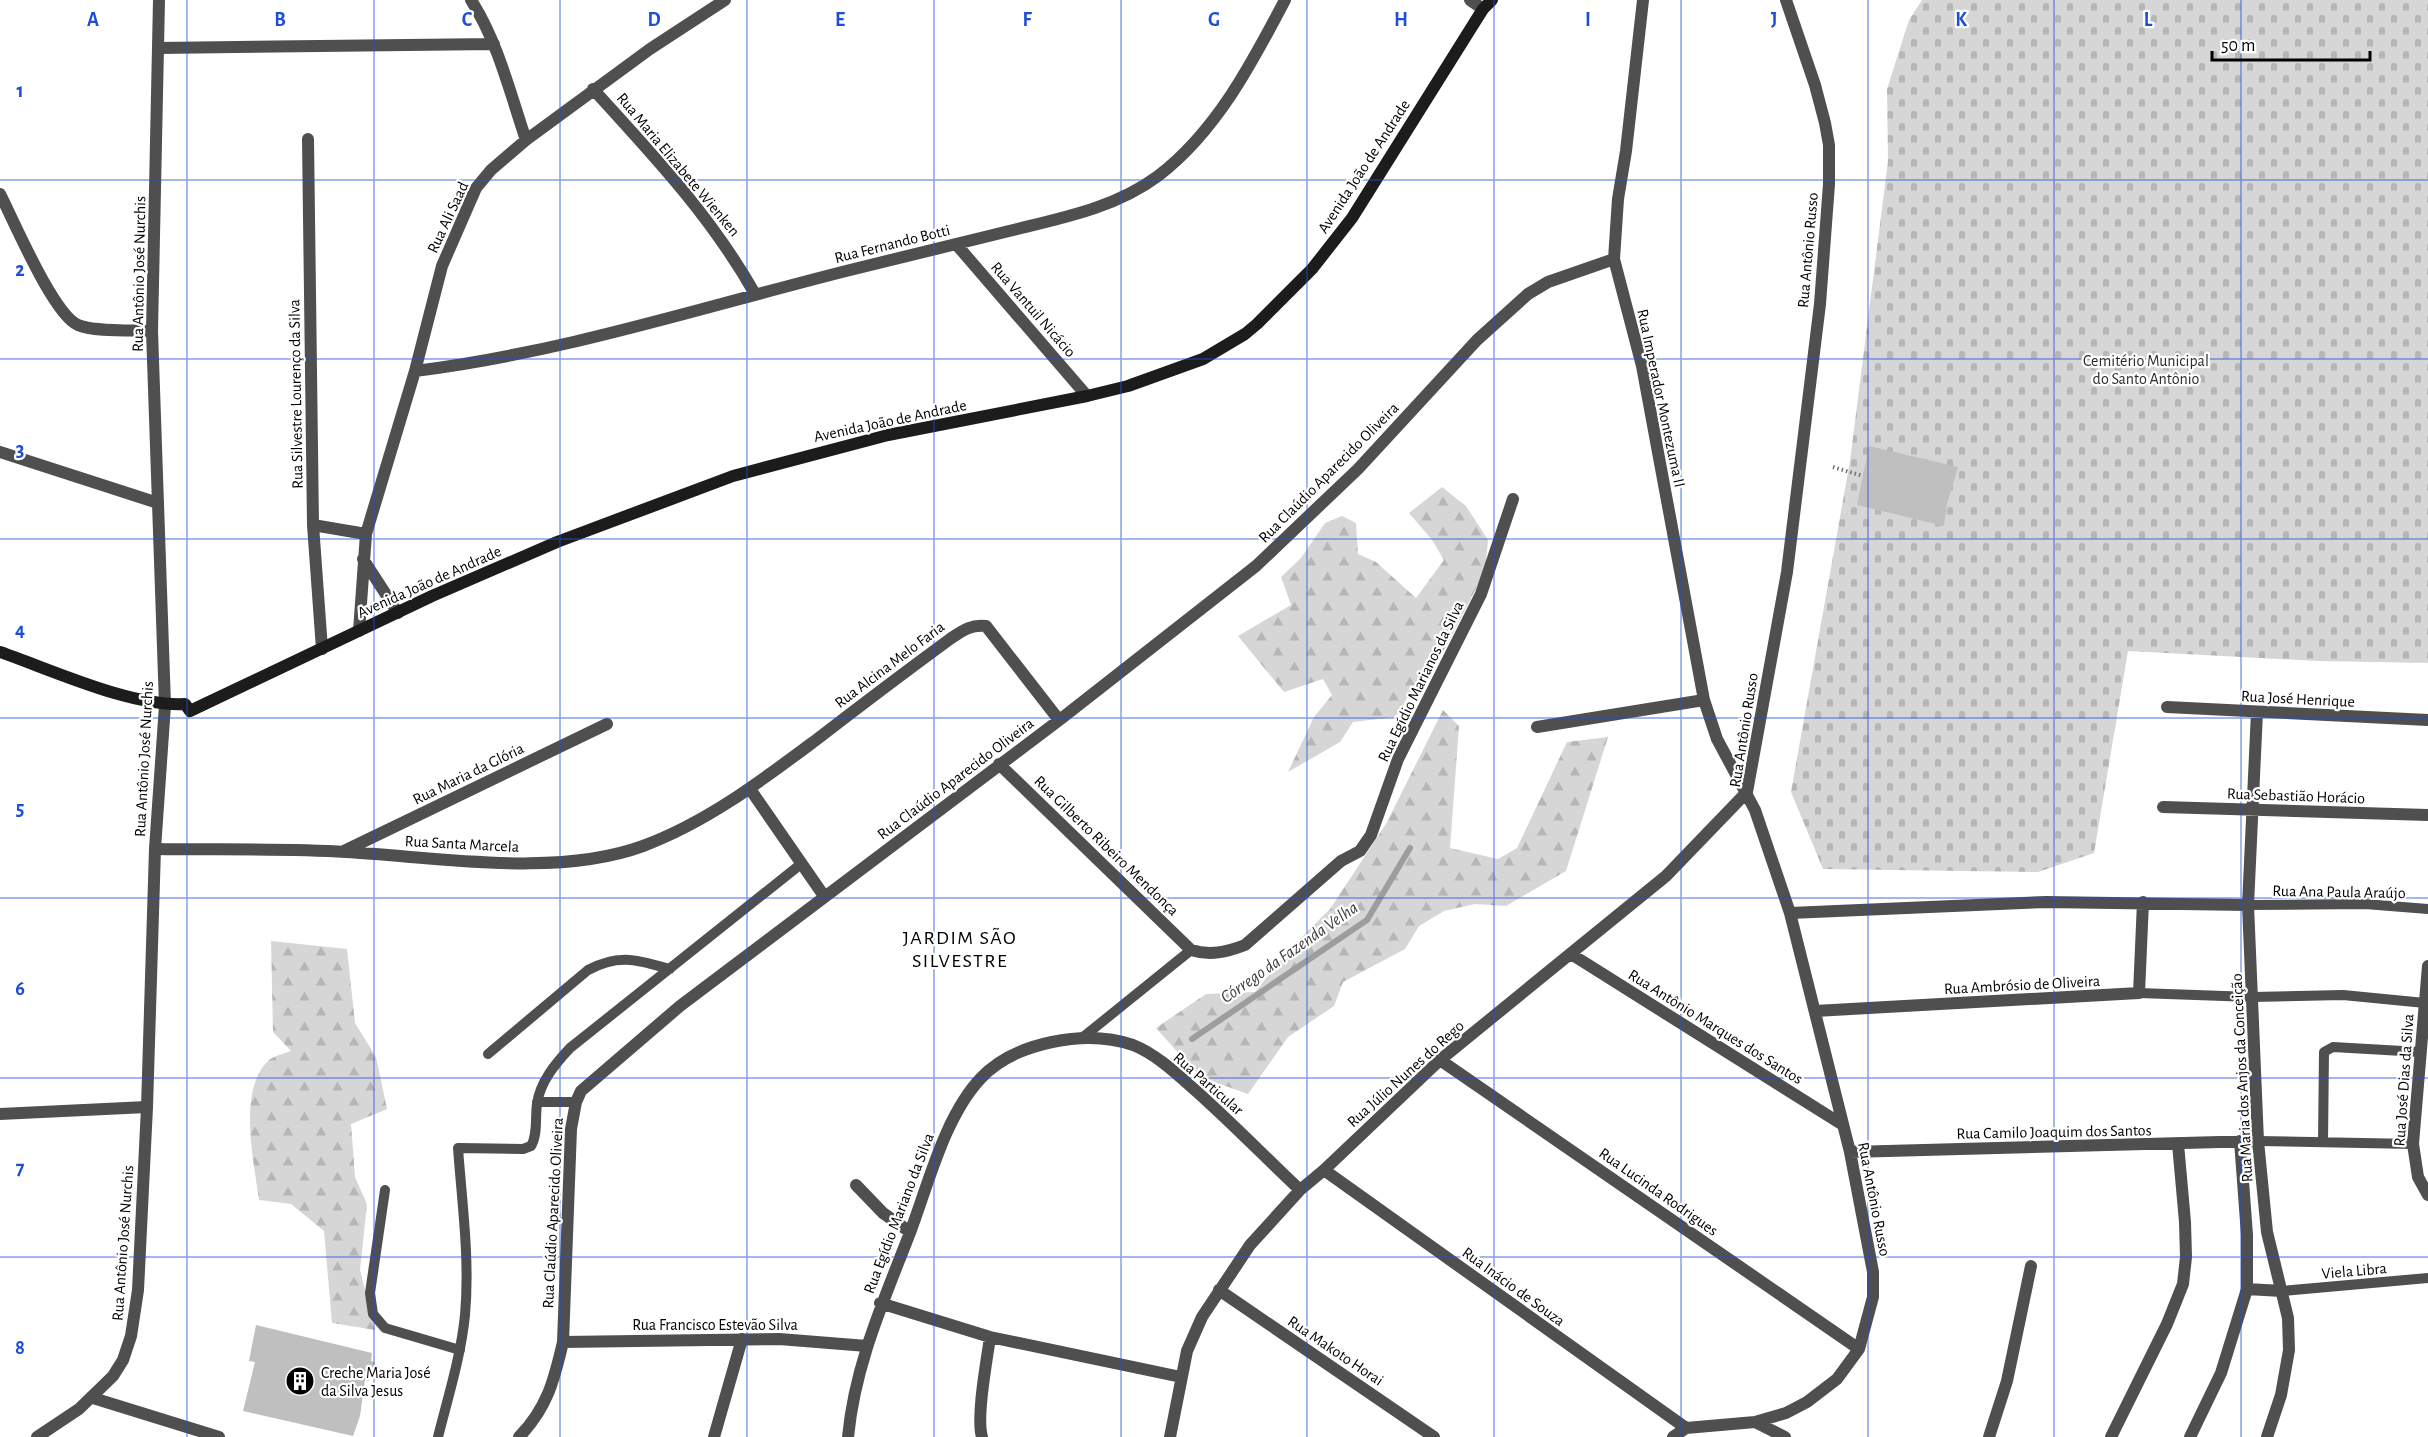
<svg xmlns="http://www.w3.org/2000/svg" width="2428" height="1437" font-family="'Alegreya Sans',sans-serif">
	<style>
		.forest { fill: url(#forest-firs) }
		.cemetery { fill: url(#cemetery-stones) }
		.lines { fill: none; stroke-linecap: round; stroke-linejoin: round }
		.stream { stroke: #9d9d9d; stroke-width: 6 }
		.building { fill: #bfbfbf }
		.path { stroke: #717171; stroke-width: 4; stroke-dasharray: 1.5 3; stroke-linecap: butt }
		.service { stroke: #4f4f4f; stroke-width: 10 }
		.minor { stroke: #4f4f4f; stroke-width: 12 }
		.tertiary { stroke: #4f4f4f; stroke-width: 12 }
		.secondary { stroke: #1c1c1c; stroke-width: 12 }
		.grid { fill: none; stroke: #1d4ed8; stroke-width: 1.5; stroke-opacity: 0.55 }
		.labels { text-anchor: middle; stroke-width: 4.5; stroke-linejoin: round; paint-order: stroke }
		.street-label { font-size: 16px; fill: #000; stroke: #fff }
		.park-label { font-size: 16px; fill: #2d2d2d; stroke: #fff }
		.poi-label { font-size: 16px; fill: #000; stroke: #fff; text-anchor: start }
		.water-label { font-size: 18px; font-style: italic; fill: #3e3e3e; stroke: #fff }
		.quarter-label { font-size: 20px; letter-spacing: 1.5px; fill: #000; stroke: #fff }
		.grid-label { font-size: 20px; text-anchor: middle; font-weight: bold; fill: #1d4ed8; stroke: #fff; stroke-width: 4.5; stroke-linejoin: round; paint-order: stroke }
	</style>
	<defs>
		<pattern id="forest-firs" width="22" height="20" patternUnits="userSpaceOnUse" patternTransform="scale(1.5)"><rect width="22" height="20" fill="#d6d6d6"/><path d="M5 1l3.5 6h-7zM16 11l3.5 6h-7z" fill="#b6b6b6"/></pattern>
		<pattern id="cemetery-stones" width="16" height="16" patternUnits="userSpaceOnUse" patternTransform="scale(1.5)"><rect width="16" height="16" fill="#d6d6d6"/><path d="M2 7V4a2 2 0 0 1 4 0v3zM10 15v-3a2 2 0 0 1 4 0v3z" fill="#b6b6b6"/></pattern>
	</defs>
	<rect width="100%" height="100%" fill="#fff"/>
	<path class="forest" d="M1442 487 1466 506 1488 540 1485 571 1446 647 1407 698 1396 717 1353 722 1340 742 1288 772 1314 717 1332 695 1323 679 1284 692 1238 636 1291 605 1281 577 1301 558 1325 523 1342 516 1356 523 1358 554 1376 562 1416 598 1444 560 1432 540 1409 513Z
		M1443 710 1459 726 1450 848 1498 859 1517 848 1567 742 1608 737 1566 871 1506 906 1475 904 1444 911 1419 926 1405 949 1343 982 1334 1006 1288 1037 1248 1094 1200 1077 1156 1028 1206 994 1255 992 1287 952 1330 909 1386 824Z
		M271 941 347 949 355 1023 376 1057 387 1109 351 1124 355 1177 367 1204 360 1270 375 1330 332 1323 324 1231 291 1204 259 1200C254 1161 237 1090 269 1060 274 1056 285 1053 291 1051L273 1032Z"/>
	<path class="cemetery" d="M1922 0H2428V663L2319 661 2128 651 2094 853 2038 872 1823 869 1791 792 1850 461 1888 161 1887 89 1909 20Z"/>
	<g class="lines">
		<path class="stream" d="M1192 1039 1367 920 1410 848"/>
	</g>
	<path class="building" d="M1869 446 1958 467 1947 504 1944 526 1857 505Z
		M256 1325 372 1353 371 1361 375 1362 369 1381 365 1380 360 1416 353 1436 243 1411 255 1362 249 1361Z"/>
	<g class="lines">
		<path class="path" d="M1833 467 1863 476"/>
		<path class="service" d="M2248 905 2365 904 2428 909
			M2139 993 2252 997 2343 995 2425 1003
			M1082 1038 1191 950
			M488 1054 588 970C619 953 638 960 670 969
			M537 1102H576
			M2258 1141 2413 1144
			M2323 1142 2324 1052 2333 1047 2420 1052
			M385 1190 370 1293 373 1314 385 1328 460 1350
			M2282 1291 2428 1278
			M438 1437C448 1397 461 1356 465 1315 470 1260 462 1203 458 1148L523 1149 531 1146C538 1135 535 1117 537 1104 540 1082 555 1064 570 1048L801 864"/>
		<path class="minor" d="M471 0C498 42 510 93 526 140
			M1470 0 1483 9
			M1643 0 1626 151 1618 199 1614 259 1642 366 1704 700 1717 739 1755 810 1790 913 1850 1152 1873 1272V1297L1859 1349 1837 1379 1807 1402 1786 1413 1755 1422 1686 1428 1673 1437
			M158 48 494 44
			M593 89C653 155 711 216 755 294
			M308 139 313 525 322 649
			M0 194C14 221 53 314 78 325 93 332 134 330 152 331
			M956 244 1087 396
			M415 371C561 353 703 307 846 271 899 258 952 245 1005 232 1057 219 1114 209 1158 176 1216 132 1252 63 1285 0
			M0 452 158 503
			M313 525 366 534
			M363 559 398 613
			M359 631 366 534 415 371 442 266 476 188 491 170 526 140 650 49 725 0
			M2167 707 2428 720
			M2257 712 2248 905 2258 1141 2267 1232 2288 1318 2289 1350 2281 1395 2267 1437
			M1537 727 1704 700
			M999 764 1191 950C1210 956 1227 952 1245 945L1341 861 1360 851 1371 835 1398 759 1481 594 1513 499
			M750 789 824 896
			M1747 792 1787 572 1820 304 1829 184V145L1825 123 1815 85 1786 0
			M2163 807 2428 815
			M155 849C219 850 283 848 346 852 437 857 556 878 643 846 707 822 761 781 816 740 860 706 905 672 950 639 962 631 971 624 986 626L1059 720
			M344 851 607 724
			M1790 913 2046 902 2248 905
			M1571 954 1843 1125
			M2428 966 2413 1144 2418 1177 2428 1195
			M1815 1011 2139 993 2143 902
			M1440 1060 1859 1349
			M0 1114 147 1107
			M1850 1152 2258 1141
			M1324 1170 1686 1428
			M856 1185 883 1213 910 1232
			M2247 1289 2282 1291
			M1219 1290 1434 1437
			M880 1303 990 1337 1181 1377
			M563 1342 779 1339 867 1346
			M93 1398 219 1437
			M1755 1422 1785 1437
			M519 1437C547 1408 554 1381 563 1342L571 1129 576 1102 581 1091 680 1006 1062 718 1256 566 1358 469 1477 340 1528 294 1548 282 1614 259
			M714 1437 742 1339
			M848 1437C855 1363 885 1298 911 1230 929 1182 945 1116 981 1078 1015 1042 1086 1029 1133 1045 1156 1054 1177 1074 1195 1090 1231 1122 1265 1157 1300 1190
			M982 1437C976 1417 987 1360 990 1337
			M1170 1437 1187 1351 1202 1317 1250 1245 1300 1190 1324 1170 1440 1060 1666 876 1747 792
			M1989 1437 2007 1381 2031 1266
			M2111 1437 2167 1324 2183 1284 2186 1257 2185 1222 2178 1144
			M2190 1437 2221 1373 2247 1289V1235L2240 1141"/>
		<path class="tertiary" d="M37 1437 79 1409 113 1376 123 1360 131 1336 138 1290 147 1107 155 849 165 705 152 331 159 0"/>
		<path class="secondary" d="M0 652C52 670 131 707 185 704L190 711 432 596 557 542 733 476 888 435 1087 396 1128 386 1203 359 1245 334 1257 324 1312 269 1352 218 1483 9 1492 0"/>
	</g>
	<path class="grid" d="M187 0V1437M374 0V1437M560 0V1437M747 0V1437M934 0V1437M1121 0V1437M1307 0V1437M1494 0V1437M1681 0V1437M1868 0V1437M2054 0V1437M2241 0V1437M0 180H2428M0 359H2428M0 539H2428M0 718H2428M0 898H2428M0 1078H2428M0 1257H2428"/>
	<defs>
		<g id="building-disc" transform="scale(1.5)"><circle r="9.5" fill="#000" stroke="#fff"/><path d="M-4-6H4V6H1V3H-1V6H-4ZM-2.5-4.3h1.7v1.8h-1.7ZM.8-4.3h1.7v1.8H.8ZM-2.5-1h1.7V.8h-1.7ZM.8-1h1.7V.8H.8Z" fill="#fff"/></g>
	</defs>
	<g fill-rule="evenodd">
		<use href="#building-disc" x="300" y="1381"/>
	</g>
	<g class="labels">
		<g class="street-label">
			<text transform="translate(679 164) rotate(50)" y="6">Rua Maria Elizabete Wienken</text>
			<text transform="translate(1363 166) rotate(-57)" y="6">Avenida João de Andrade</text>
			<text transform="translate(447 217) rotate(-65)" y="6">Rua Ali Saad</text>
			<text transform="translate(892 243) rotate(-14)" y="6">Rua Fernando Botti</text>
			<text transform="translate(1807 250) rotate(-85)" y="6">Rua Antônio Russo</text>
			<text transform="translate(138 274) rotate(-89)" y="6">Rua Antônio José Nurchis</text>
			<text transform="translate(1034 309) rotate(49)" y="6">Rua Vantuil Nicácio</text>
			<text transform="translate(295 394) rotate(-91)" y="6">Rua Silvestre Lourenço da Silva</text>
			<text transform="translate(1662 398) rotate(78)" y="6">Rua Imperador Montezuma II</text>
			<text transform="translate(890 420) rotate(-12)" y="6">Avenida João de Andrade</text>
			<text transform="translate(1328 472) rotate(-45)" y="6">Rua Claúdio Aparecido Oliveira</text>
			<text transform="translate(429 581) rotate(-24)" y="6">Avenida João de Andrade</text>
			<text transform="translate(889 664) rotate(-37)" y="6">Rua Alcina Melo Faria</text>
			<text transform="translate(1420 681) rotate(-64)" y="6">Rua Egídio Marianos da Silva</text>
			<text transform="translate(2298 698) rotate(3)" y="6">Rua José Henrique</text>
			<text transform="translate(1743 730) rotate(-81)" y="6">Rua Antônio Russo</text>
			<text transform="translate(143 759) rotate(-87)" y="6">Rua Antônio José Nurchis</text>
			<text transform="translate(468 773) rotate(-26)" y="6">Rua Maria da Glória</text>
			<text transform="translate(955 778) rotate(-37)" y="6">Rua Claúdio Aparecido Oliveira</text>
			<text transform="translate(2296 795) rotate(2)" y="6">Rua Sebastião Horácio</text>
			<text transform="translate(462 843) rotate(3)" y="6">Rua Santa Marcela</text>
			<text transform="translate(1107 845) rotate(44)" y="6">Rua Gilberto Ribeiro Mendonça</text>
			<text transform="translate(2339 891) rotate(1)" y="6">Rua Ana Paula Araújo</text>
			<text transform="translate(2022 984) rotate(-3)" y="6">Rua Ambrósio de Oliveira</text>
			<text transform="translate(1716 1026) rotate(32)" y="6">Rua Antônio Marques dos Santos</text>
			<text transform="translate(1405 1073) rotate(-42)" y="6">Rua Júlio Nunes do Rego</text>
			<text transform="translate(2241 1078) rotate(-93)" y="6">Rua Maria dos Anjos da Conceição</text>
			<text transform="translate(2403 1080) rotate(-86)" y="6">Rua José Dias da Silva</text>
			<text transform="translate(1209 1083) rotate(41)" y="6">Rua Particular</text>
			<text transform="translate(2054 1131) rotate(-1)" y="6">Rua Camilo Joaquim dos Santos</text>
			<text transform="translate(1659 1191) rotate(35)" y="6">Rua Lucinda Rodrigues</text>
			<text transform="translate(1875 1199) rotate(79)" y="6">Rua Antônio Russo</text>
			<text transform="translate(552 1213) rotate(-87)" y="6">Rua Claúdio Aparecido Oliveira</text>
			<text transform="translate(898 1213) rotate(-69)" y="6">Rua Egídio Mariano da Silva</text>
			<text transform="translate(122 1243) rotate(-86)" y="6">Rua Antônio José Nurchis</text>
			<text transform="translate(2354 1270) rotate(-5)" y="6">Viela Libra</text>
			<text transform="translate(1514 1286) rotate(36)" y="6">Rua Inácio de Souza</text>
			<text x="715" y="1330">Rua Francisco Estevão Silva</text>
			<text transform="translate(1336 1350) rotate(34)" y="6">Rua Makoto Horai</text>
		</g>
		<g class="park-label">
			<text x="2146" y="366">Cemitério Municipal<tspan x="2146" dy="18">do Santo Antônio</tspan></text>
		</g>
		<g class="poi-label">
			<text x="321" y="1378">Creche Maria José<tspan x="321" dy="18">da Silva Jesus</tspan></text>
		</g>
		<g class="water-label">
			<text transform="translate(1289 952) rotate(-35)" y="6">Córrego da Fazenda Velha</text>
		</g>
		<g class="quarter-label">
			<text x="960" y="944">JARDIM SÃO<tspan x="960" dy="23">SILVESTRE</tspan></text>
		</g>
	</g>
	<g class="grid-label">
		<text x="93" y="26">A</text>
		<text x="280" y="26">B</text>
		<text x="467" y="26">C</text>
		<text x="654" y="26">D</text>
		<text x="840" y="26">E</text>
		<text x="1027" y="26">F</text>
		<text x="1214" y="26">G</text>
		<text x="1401" y="26">H</text>
		<text x="1588" y="26">I</text>
		<text x="1774" y="26">J</text>
		<text x="1961" y="26">K</text>
		<text x="2148" y="26">L</text>
		<text x="20" y="97">1</text>
		<text x="20" y="276">2</text>
		<text x="20" y="456">3</text>
		<text x="20" y="636">4</text>
		<text x="20" y="815">5</text>
		<text x="20" y="995">6</text>
		<text x="20" y="1174">7</text>
		<text x="20" y="1354">8</text>
	</g>
	<path d="M2212 51v9h158v-9" fill="none" stroke="#000000" stroke-width="3"/>
	<text x="2221" y="51" font-size="18" fill="#000000" stroke="#ffffff" stroke-width="4.5" paint-order="stroke">50 m</text>
</svg>
